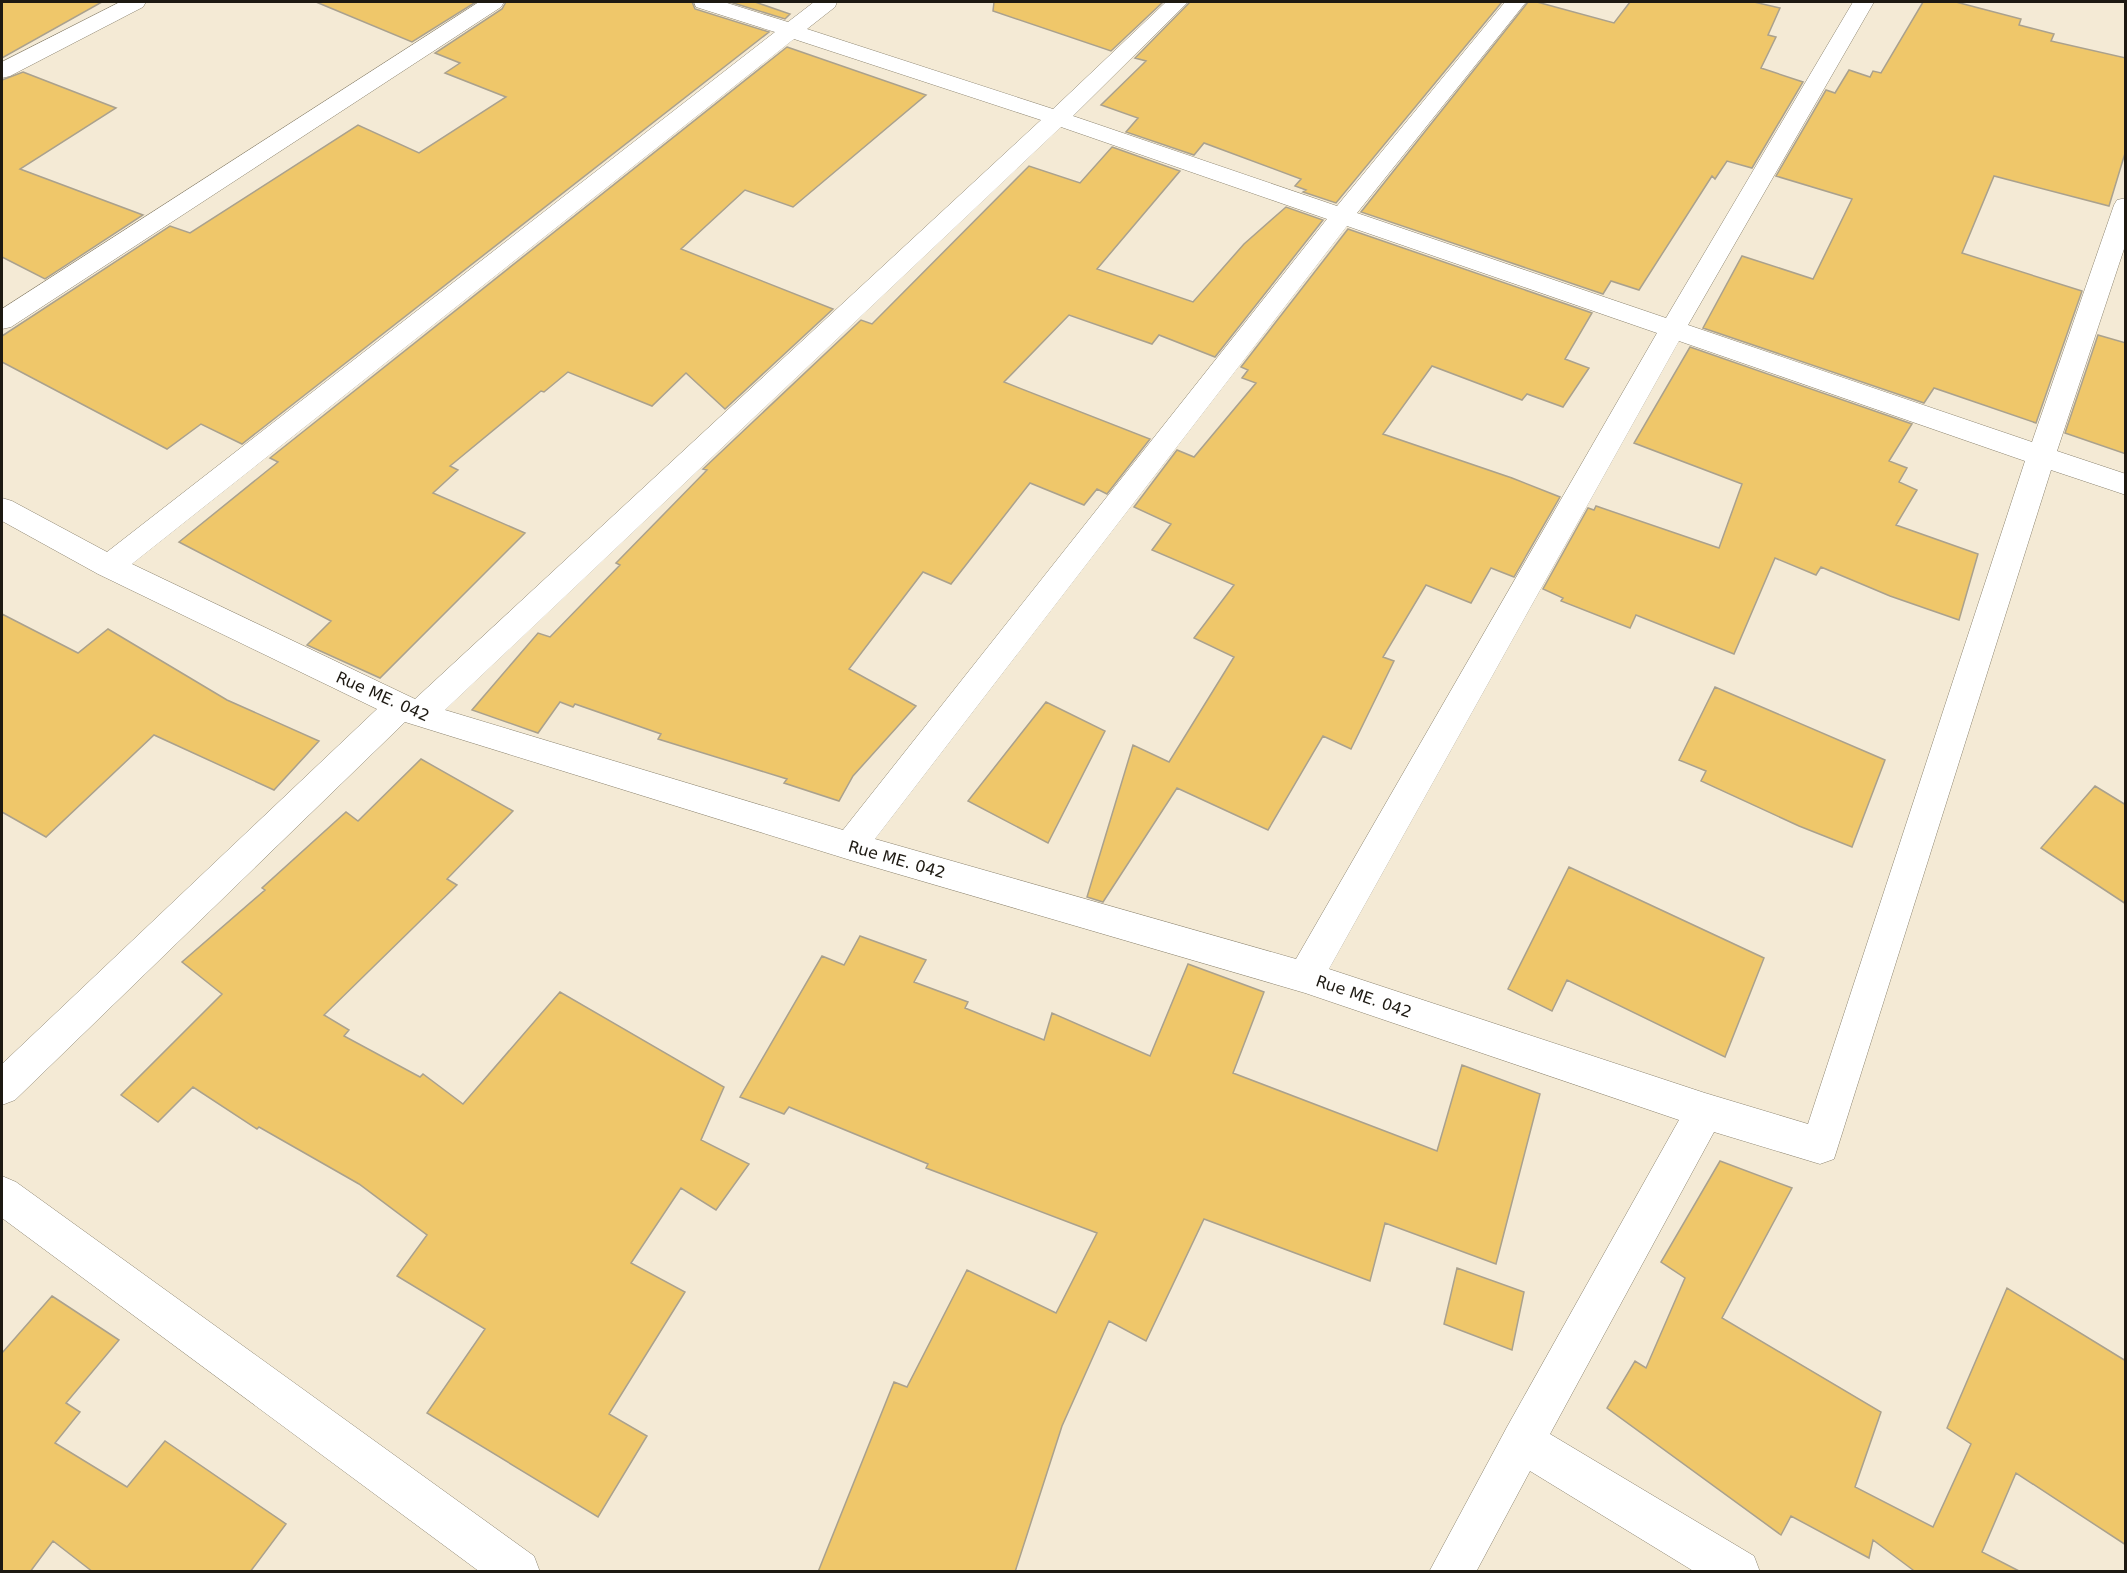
<svg xmlns="http://www.w3.org/2000/svg" width="2127" height="1573" font-family="'DejaVu Sans',sans-serif">
	<style>
		.building { fill: #efc76a; stroke: #aaa18d; stroke-width: 1.5 }
		.lines { fill: none; stroke-linecap: round; stroke-linejoin: round }
		.minor-casing { stroke: #8d8571; stroke-width: 1 }
		.minor { fill: #fff; fill-rule: evenodd }
		.labels { text-anchor: middle; stroke-width: 6; stroke-linejoin: round; paint-order: stroke }
		.street-label { font-size: 16px; fill: #1d1912; stroke: #fff }
	</style>
	<rect width="100%" height="100%" fill="#f4ead5"/>
	<path class="building" d="M2 2H102L2 58Z
		M316 2H476L412 42Z
		M506 2H692L695 9 769 32 242 444 201 424 167 449 2 362V336L170 226 190 233 358 125 419 153 506 97 445 73 460 63 435 53 502 9Z
		M730 2H755L790 14 785 19Z
		M994 2H1163L1111 51 993 11Z
		M1190 2H1502L1336 203 1303 192 1306 190 1295 186 1301 179 1204 143 1194 155 1126 132 1138 118 1101 105 1146 61 1135 58Z
		M1528 2H1537L1614 23 1630 2H1754L1780 8 1768 35 1776 37 1761 68 1803 82 1752 168 1727 161 1715 179 1712 176 1639 290 1611 281 1603 294 1361 212Z
		M1923 2H1956L2021 19 2019 25 2054 34 2051 41 2126 58V150L2109 206 1994 176 1962 253 2082 291 2036 423 1934 388 1924 403 1703 328 1742 256 1813 279 1852 199 1776 176 1826 90 1835 93 1849 70 1870 77 1873 71 1881 73Z
		M787 47 926 95 793 207 745 190 681 249 833 309 725 409 686 373 652 406 568 372 544 392 541 391 450 466 458 470 433 493 525 533 380 678 307 645 331 621 179 542 278 462 270 458Z
		M23 72 116 108 20 169 143 215 45 279 2 257V80Z
		M1112 147 1180 171 1097 269 1193 302 1244 244 1286 207 1323 220 1215 357 1159 335 1152 344 1069 315 1004 382 1150 439 1107 494 1097 489 1084 505 1030 483 951 584 923 572 849 669 916 706 853 776 839 801 784 783 787 779 658 739 661 734 575 704 573 707 560 702 538 733 472 710 538 633 550 637 620 565 616 563 707 470 703 469 861 320 872 324 1029 166 1080 183Z
		M1348 229 1592 313 1565 359 1589 368 1563 407 1527 394 1522 400 1432 366 1383 434 1512 478 1560 497 1514 577 1491 568 1471 603 1426 585 1383 657 1394 661 1351 749 1323 736 1268 830 1177 788 1103 902 1087 897 1133 745 1169 762 1234 657 1194 638 1234 585 1152 550 1171 524 1134 507 1177 450 1194 457 1256 383 1242 378 1248 370 1241 367Z
		M2098 335 2126 343V454L2065 433Z
		M1690 347 1912 424 1889 461 1907 468 1899 482 1917 490 1896 525 1978 554 1959 620 1890 596 1821 567 1816 575 1775 558 1734 654 1636 615 1630 628 1561 601 1563 598 1543 589 1588 508 1594 510 1596 506 1719 548 1742 484 1634 443Z
		M2 614 78 653 108 629 227 700 319 741 274 790 154 735 46 837 2 812Z
		M1715 687 1885 760 1852 847 1799 826 1701 781 1706 771 1679 760Z
		M1046 702 1105 731 1048 843 968 801Z
		M421 759 513 811 447 879 457 885 324 1015 349 1030 344 1036 420 1077 423 1074 463 1104 560 992 724 1087 701 1140 749 1164 716 1210 681 1188 631 1263 685 1292 609 1414 647 1436 598 1517 427 1413 485 1329 397 1276 427 1235 359 1184 259 1127 257 1129 193 1087 158 1122 121 1095 222 994 182 962 265 890 262 888 346 812 358 821Z
		M2095 786 2126 805V904L2041 848Z
		M1569 867 1764 958 1725 1057 1567 980 1552 1011 1508 989Z
		M860 936 926 960 914 982 968 1002 965 1008 1044 1040 1052 1013 1150 1056 1188 964 1264 992 1233 1073 1437 1151 1462 1065 1540 1094 1496 1264 1385 1223 1370 1281 1204 1219 1146 1341 1109 1321 1062 1426 1015 1572H818L894 1382 907 1387 967 1270 1056 1313 1097 1233 926 1168 928 1164 789 1107 784 1114 740 1097 822 956 844 965Z
		M1720 1161 1792 1188 1722 1318 1881 1412 1855 1487 1933 1527 1971 1444 1947 1428 2007 1288 2126 1361V1545L2016 1473 1982 1552 2021 1572H1913V1570L1873 1540 1869 1558 1791 1516 1781 1535 1607 1408 1635 1361 1646 1368 1685 1278 1661 1262Z
		M1457 1268 1524 1292 1512 1350 1444 1324Z
		M52 1296 119 1340 66 1403 80 1412 55 1443 127 1487 165 1441 286 1524 250 1572H93L53 1541 30 1572H2V1353Z"/>
	<g class="lines">
		<g class="minor-casing">
			<path id="minor" d="M120 2H146L143 7 10 76 2 78V62Z
				M479 2H504L501 7 11 327 2 329V309Z
				M694 2H724L788 22 814 2H837L835 7 807 29 1053 109 1166 2H1188L1073 116 1337 206 1505 2H1526L1357 213 1666 318 1853 2H1874L1688 325 2032 442 2114 205 2117 200 2126 198V243L2057 451 2126 474V495L2051 470 1834 1159 1820 1164 1714 1132 1550 1434 1754 1556 1760 1572H1695L1530 1471 1476 1572H1429L1507 1427 1679 1120 1305 993 850 860 405 722 15 1100 2 1105V1064L377 709 98 574 2 521V498L12 501 107 552 775 32 696 7ZM794 39 1041 120 415 699 132 564ZM1061 127 1327 219 843 830 445 710ZM1347 226 1657 333 1296 959 875 839ZM1679 341 2025 461 1808 1124 1705 1093 1329 969Z
				M2 1176 16 1182 534 1556 540 1572H480L2 1218Z"/>
		</g>
		<use href="#minor" class="minor"/>
	</g>
	<g class="labels">
		<g class="street-label">
			<text transform="translate(383 696) rotate(24)" y="6">Rue ME. 042</text>
			<text transform="translate(897 859) rotate(16)" y="6">Rue ME. 042</text>
			<text transform="translate(1364 996) rotate(19)" y="6">Rue ME. 042</text>
		</g>
	</g>
	<rect width="2127" height="1573" fill="none" stroke="#1d1912" stroke-width="6"/>
</svg>
